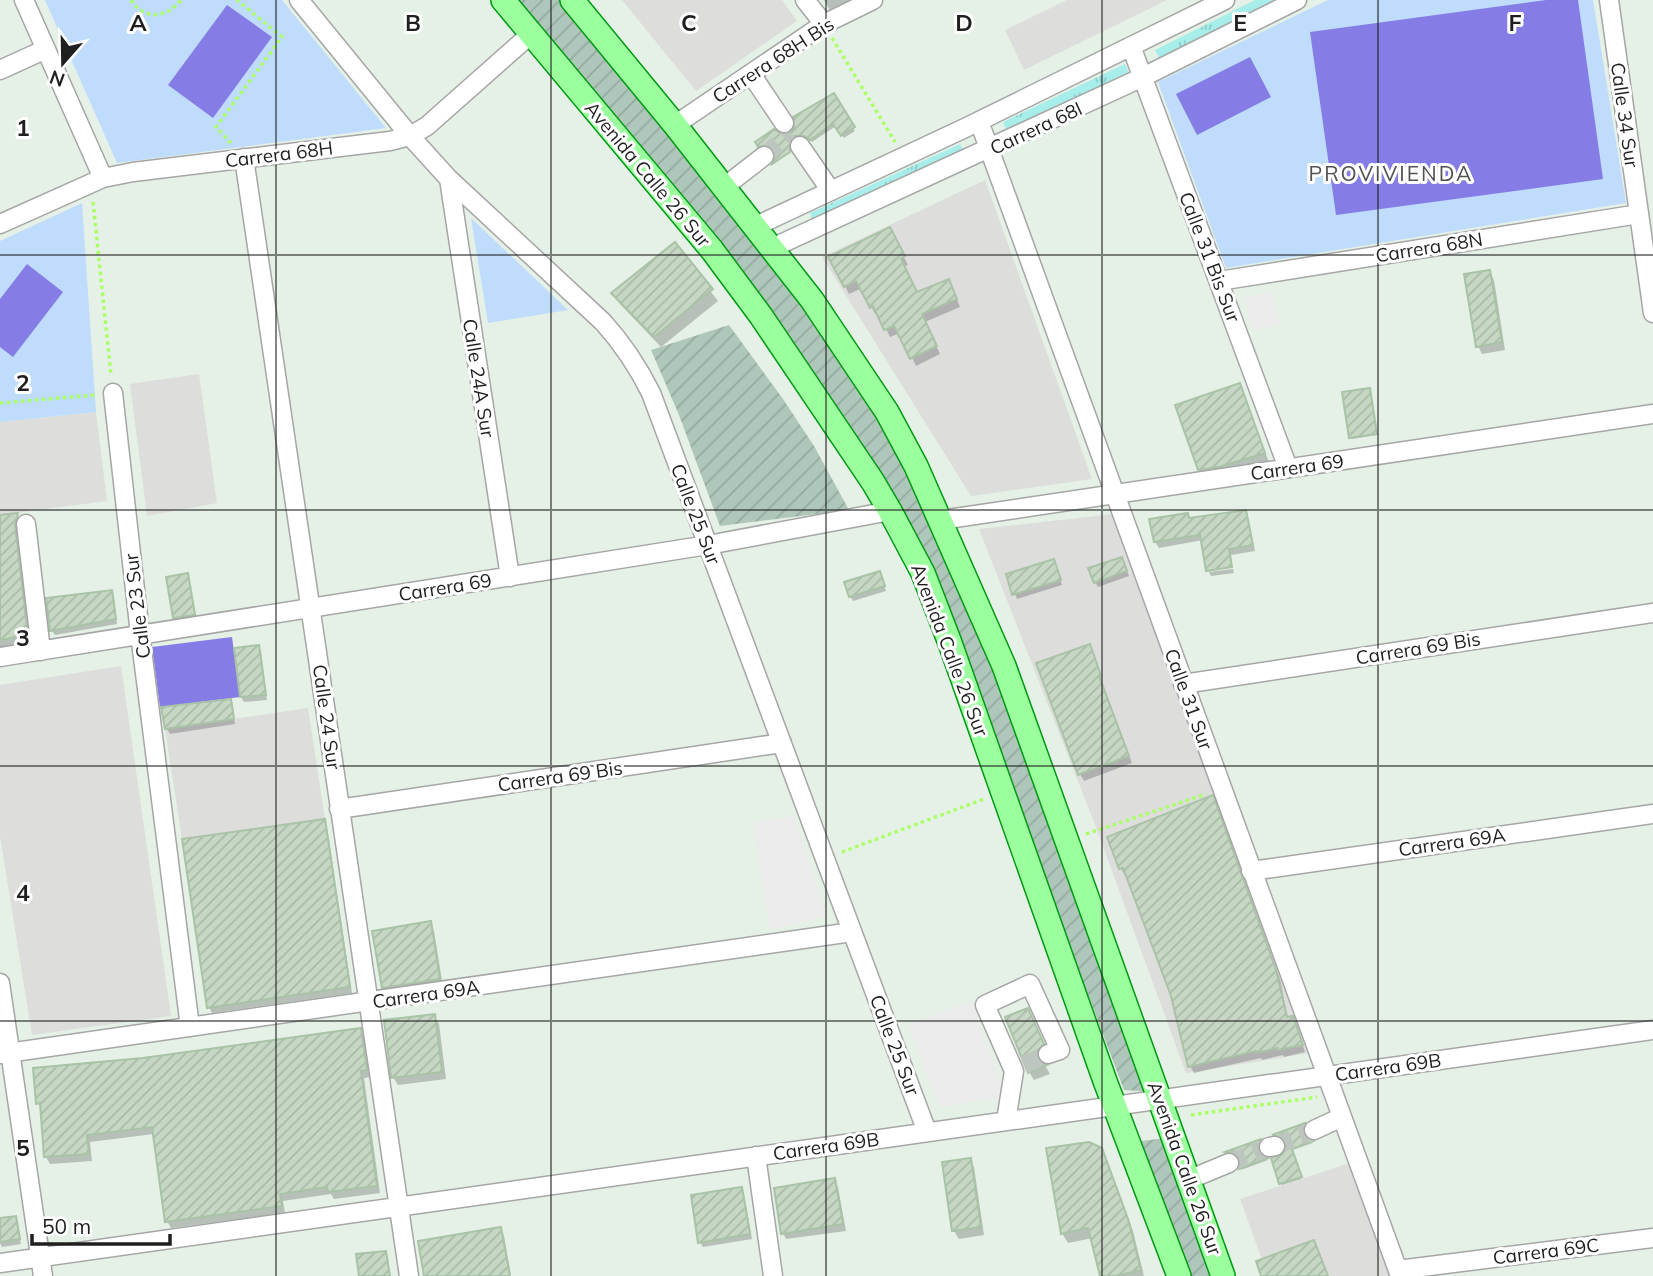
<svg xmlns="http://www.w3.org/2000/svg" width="1653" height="1276" font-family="Mulish,sans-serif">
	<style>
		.residential { fill: #dddddc }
		.construction { fill: url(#construction-furrows) }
		.grass { fill: url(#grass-tufts) }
		.park { fill: #bfdcfd }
		.pitch { fill: #857de5 }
		.parking { fill: #ebebeb }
		.shadow { fill: #0003 }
		.building { fill: url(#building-hatch); stroke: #a9c3a6; stroke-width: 2 }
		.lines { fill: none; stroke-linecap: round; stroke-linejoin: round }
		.minor-tunnel { stroke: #bdc6be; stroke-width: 18; stroke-dasharray: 18 9; stroke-linecap: butt }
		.minor-casing { stroke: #a6a6a6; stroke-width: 21 }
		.major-casing { stroke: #009a13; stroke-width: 26 }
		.path { stroke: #aaff67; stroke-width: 3.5; stroke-dasharray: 3.5 3.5; stroke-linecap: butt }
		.minor { stroke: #fff; stroke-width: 18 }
		.major { stroke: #9bff9d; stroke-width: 23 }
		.grid { fill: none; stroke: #1f1f1f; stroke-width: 2; stroke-opacity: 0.55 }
		.labels { text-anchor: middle; stroke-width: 6; stroke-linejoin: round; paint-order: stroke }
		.street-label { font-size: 19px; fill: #1f1f1f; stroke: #fff }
		.neighbourhood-label { font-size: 21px; letter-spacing: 2px; fill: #525252; stroke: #fff }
		.grid-label { font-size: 23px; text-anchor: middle; font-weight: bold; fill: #1f1f1f; stroke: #fff; stroke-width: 6; stroke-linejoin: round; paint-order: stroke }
	</style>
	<defs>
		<pattern id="construction-furrows" width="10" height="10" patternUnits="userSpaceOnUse" patternTransform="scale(1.75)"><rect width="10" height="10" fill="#afc6ba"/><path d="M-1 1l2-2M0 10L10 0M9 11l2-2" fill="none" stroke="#96aa9f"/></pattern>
		<pattern id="grass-tufts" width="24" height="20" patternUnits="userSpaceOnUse" patternTransform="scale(1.75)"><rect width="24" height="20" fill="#a7eeeb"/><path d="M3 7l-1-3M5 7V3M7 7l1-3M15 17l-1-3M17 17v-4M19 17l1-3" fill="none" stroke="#8fccc9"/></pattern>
		<pattern id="building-hatch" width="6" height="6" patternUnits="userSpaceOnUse" patternTransform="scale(1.75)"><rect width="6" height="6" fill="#c6d8c4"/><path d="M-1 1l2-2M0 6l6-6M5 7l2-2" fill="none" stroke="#aab9a8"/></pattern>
	</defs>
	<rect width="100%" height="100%" fill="#e5f0e6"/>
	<path class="residential" d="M622 0H782L797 21 696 91Z
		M1067 0H1167L1024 70 1005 30Z
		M985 180 1092 479 971 496 822 257Z
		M199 374 217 503 147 516 130 384Z
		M96 412 107 501 0 515V422Z
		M1114 514 1310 1053 1186 1073 1094 822 979 529Z
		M121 666 171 1016 32 1035 0 836V685Z
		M308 708 325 819 182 839 165 729Z
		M1350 1163 1391 1276H1268L1240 1199Z"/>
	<path class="construction" d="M517 0H560L769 254 854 369 906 464 993 656 1152 1092 1124 1090 928 572 877 470Z
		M729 325 783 399 814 446 849 510 720 526 679 415 651 350Z
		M1166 1138 1217 1276H1192L1141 1141Z"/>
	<path class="grass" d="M1255 0H1278L1160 60 1155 50Z
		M1125 64 1129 73 1007 131 1003 122Z
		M960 144 964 153 813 222 810 213Z"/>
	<path class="park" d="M45 0H282L386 128 117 163Z
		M1328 0H1593L1626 203 1226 268 1158 82Z
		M82 203 96 412 0 422V241Z
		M471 218 568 310 488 323Z"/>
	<path class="pitch" d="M1546 0H1578L1603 179 1336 215 1310 32Z
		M227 5 272 37 213 118 168 85Z
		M1250 57 1271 97 1197 135 1176 94Z
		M27 264 63 292 13 357 0 347V299Z
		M232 637 240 697 160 707 152 647Z"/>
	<path class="parking" d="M1272 292 1280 324 1253 331 1244 298Z
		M794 816 827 916 770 930 753 822Z
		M971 1001 1005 1096 940 1107 908 1024Z"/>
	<path class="shadow" d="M824 0H857L832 14Z
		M833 95 855 131 844 138 836 126 812 142 807 138 796 139 790 145V150L775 160V151L770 147 761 149 757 142 779 135 791 134Z
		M889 229 908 265 903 267 917 294 953 288 960 307 925 322 940 354 916 366 900 333 890 337 878 313 875 314 862 288 849 294 845 286Z
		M674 245 718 301 661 347 620 304 613 294Z
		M1490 272 1494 280 1505 350 1482 354 1478 346Z
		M1239 385 1269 462 1225 476 1205 479 1199 470Z
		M1370 392 1377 435 1352 439 1351 437Z
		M1245 512 1248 518 1255 551 1231 555 1232 565 1207 569 1203 540 1159 548 1155 542 1151 521 1188 515 1191 520Z
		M17 515 20 521 18 533 30 641 0 647V517Z
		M1124 564 1129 576 1098 587 1095 582Z
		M1056 566 1062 585 1017 599 1008 575Z
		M1233 569 1234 573 1211 576 1209 572Z
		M187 575 197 619 177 622 174 618Z
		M882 578 886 591 853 601 850 596Z
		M111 592 114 597 117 624 55 635 52 631Z
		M1089 646 1132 763 1084 781 1080 774Z
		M258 647 261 651 267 700 244 702 241 697Z
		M230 700 235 724 170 734 167 729Z
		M1216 805 1280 979 1288 1019 1292 1018 1296 1025 1305 1052 1284 1057 1283 1055 1262 1060 1261 1058 1194 1073 1190 1066 1172 995 1128 875 1125 876 1121 868Z
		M324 821 327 827 352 993 212 1013 209 1007Z
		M430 923 434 931 443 987 388 995 383 987Z
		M434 1016 439 1024 446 1079 398 1085 393 1077Z
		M1032 1018 1047 1053 1041 1060V1065L1046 1067 1050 1074 1034 1080 1029 1072Z
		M360 1030 364 1037 370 1077 364 1078 380 1193 334 1199 331 1194 283 1201 285 1213 171 1228 167 1221 154 1134 90 1142 92 1161 50 1164 46 1157 42 1110 38 1103 143 1059Z
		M1304 1125V1137L1313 1143 1292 1150 1281 1134Z
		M1260 1142 1258 1153 1268 1160 1241 1170 1239 1156 1228 1153Z
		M1101 1149 1107 1160 1133 1231 1144 1276H1102L1093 1238 1068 1243 1062 1233Z
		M1292 1151 1301 1179 1282 1185 1281 1183Z
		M970 1160 974 1167 984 1235 959 1239 954 1231Z
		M834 1180 838 1187 846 1231 786 1239 783 1233Z
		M742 1189 744 1194 752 1239 703 1247 700 1242Z
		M15 1218 21 1244 2 1247 0 1243V1220Z
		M500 1229 504 1236 511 1276H426Z"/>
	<path class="building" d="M834 93 855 127 841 136 833 124 810 140 804 136H794L790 142V152L772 164 775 155 773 149 768 145 758 147 755 142 774 129 780 133H790L794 127 793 117Z
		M890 227 905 256 901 259 917 292 949 279 957 299 922 314 937 346 910 359 894 326 884 330 873 306 870 308 856 281 844 287 828 257Z
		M675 242 713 289 654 337 611 293Z
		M1490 270 1502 342 1476 347 1464 274Z
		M1240 383 1265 453 1219 467 1198 470 1175 405Z
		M1370 388 1377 434 1349 438 1342 392Z
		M1246 510 1253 545 1229 549 1232 567 1206 571 1200 535 1154 542 1149 519 1188 513 1189 518Z
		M18 513 15 525 28 635 0 640V515Z
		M1122 557 1127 571 1094 583 1088 568Z
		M1054 559 1061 580 1012 595 1006 574Z
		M880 571 885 586 849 597 844 582Z
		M188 573 195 615 173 618 166 577Z
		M112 590 116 619 50 631 46 598Z
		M1090 644 1101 676H1099L1129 756 1078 775 1036 663Z
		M259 645 266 695 240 697 234 648Z
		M231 699 234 719 165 729 161 707Z
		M1213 795 1276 970 1287 1017 1293 1016 1303 1045 1278 1050V1048L1256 1053V1051L1188 1067 1171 996 1123 868 1119 869 1107 837Z
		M325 819 350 987 207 1008 182 839Z
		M431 921 440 979 382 988 372 931Z
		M1028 1008 1044 1044 1037 1051V1057L1041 1063 1047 1065 1028 1073 1005 1017Z
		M435 1014 442 1072 391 1078 384 1020Z
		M361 1028 367 1070 361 1071 377 1186 328 1192 327 1187 280 1194 282 1206 165 1222 152 1127 87 1135 89 1154 44 1157 40 1103 36 1104 33 1068 143 1058Z
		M1305 1123 1303 1134 1307 1139 1313 1141 1292 1149 1302 1177 1279 1184 1271 1158 1283 1154 1286 1145 1280 1136 1272 1135Z
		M1261 1139 1258 1150 1261 1155 1268 1158 1239 1169 1240 1159 1236 1154 1225 1152Z
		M1089 1142 1102 1148 1128 1219 1141 1270 1116 1276H1100L1088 1228 1061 1234 1046 1148Z
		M971 1158 981 1227 952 1231 942 1162Z
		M835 1178 843 1224 781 1234 774 1188Z
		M742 1187 750 1234 698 1243 691 1195Z
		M16 1216 20 1239 0 1242V1218Z
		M501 1227 510 1276H424L418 1241Z
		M1314 1240 1328 1276H1261L1256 1261Z
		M386 1251 390 1276H359L356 1254Z"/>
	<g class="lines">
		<path class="minor-tunnel" d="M764 156 791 133
			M1024 1065 1048 1054
			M1275 1146 1314 1130
			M1229 1163 1269 1147"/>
		<g class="minor-casing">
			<path id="minor" d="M24 0 103 178
				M299 0 410 136 449 179 603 322C623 344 638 367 651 393L927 1132
				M805 0 824 24
				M1609 0 1653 313
				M1131 46 1288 468
				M0 70 46 49
				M751 74 784 123
				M979 121 1400 1276
				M675 125 824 24 873 0
				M800 146 831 191
				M244 158 409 1276
				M449 179 510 577
				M724 187 764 156
				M0 224 103 178 133 172 390 141 410 136 427 126 531 34
				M756 226 965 128 1225 0
				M772 248 1143 77 1297 0
				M1219 281 1639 214
				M113 393 140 634 190 1027
				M941 520 1653 414
				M26 524 41 651
				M0 657 708 545 890 511
				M1183 684 1653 613
				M339 809 782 743
				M1251 871 1653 814
				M0 983 43 1276
				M0 1054 852 932
				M1006 1121 1014 1071 985 1005 1030 984 1060 1050 1048 1054
				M1314 1130 1342 1117
				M1269 1147 1275 1146
				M756 1156 773 1276
				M1188 1180 1229 1163
				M0 1263 1653 1030
				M1398 1270 1653 1238"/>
		</g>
		<g class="major-casing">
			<path id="major" d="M503 0 712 250 761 316 873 482 890 511 923 573 950 643 1105 1081 1179 1276
				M572 0 675 125 812 300 887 412 916 466 1004 666 1223 1276"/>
		</g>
		<path class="path" d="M131 0C144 21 167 18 181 0
			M832 38 895 142
			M231 143 216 127 282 37 237 0
			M93 202 111 375
			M0 403 96 395
			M1086 834 1206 794
			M842 852 984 799
			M1191 1115 1317 1097"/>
		<use href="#minor" class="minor"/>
		<use href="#major" class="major"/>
	</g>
	<path class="grid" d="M276 0V1276M551 0V1276M826 0V1276M1102 0V1276M1378 0V1276M0 255H1653M0 510H1653M0 766H1653M0 1021H1653"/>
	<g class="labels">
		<g class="street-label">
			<text transform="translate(773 60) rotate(-33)" y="7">Carrera 68H Bis</text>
			<text transform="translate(1625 115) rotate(82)" y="7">Calle 34 Sur</text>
			<text transform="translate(1036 128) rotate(-25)" y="7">Carrera 68I</text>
			<text transform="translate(279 154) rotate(-7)" y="7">Carrera 68H</text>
			<text transform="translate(648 174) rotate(50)" y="7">Avenida Calle 26 Sur</text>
			<text transform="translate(1429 247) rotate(-9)" y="7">Carrera 68N</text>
			<text transform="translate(1210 257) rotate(69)" y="7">Calle 31 Bis Sur</text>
			<text transform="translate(479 378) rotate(81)" y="7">Calle 24A Sur</text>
			<text transform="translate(1297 467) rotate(-8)" y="7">Carrera 69</text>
			<text transform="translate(696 514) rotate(69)" y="7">Calle 25 Sur</text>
			<text transform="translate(445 587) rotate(-9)" y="7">Carrera 69</text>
			<text transform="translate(137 606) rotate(-97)" y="7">Calle 23 Sur</text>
			<text transform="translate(1418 648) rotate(-9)" y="7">Carrera 69 Bis</text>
			<text transform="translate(950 650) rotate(69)" y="7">Avenida Calle 26 Sur</text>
			<text transform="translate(1189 699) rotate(70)" y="7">Calle 31 Sur</text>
			<text transform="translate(327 717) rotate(82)" y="7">Calle 24 Sur</text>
			<text transform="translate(560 776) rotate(-8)" y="7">Carrera 69 Bis</text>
			<text transform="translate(1452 842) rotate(-8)" y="7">Carrera 69A</text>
			<text transform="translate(426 994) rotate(-8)" y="7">Carrera 69A</text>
			<text transform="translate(895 1045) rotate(69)" y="7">Calle 25 Sur</text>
			<text transform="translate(1388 1067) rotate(-8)" y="7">Carrera 69B</text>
			<text transform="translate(826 1146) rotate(-8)" y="7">Carrera 69B</text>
			<text transform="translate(1185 1168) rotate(70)" y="7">Avenida Calle 26 Sur</text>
			<text transform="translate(1546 1251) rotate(-7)" y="7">Carrera 69C</text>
		</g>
		<g class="neighbourhood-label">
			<text x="1391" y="181">PROVIVIENDA</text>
		</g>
	</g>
	<g class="grid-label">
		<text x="138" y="31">A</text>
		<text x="413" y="31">B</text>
		<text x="689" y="31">C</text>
		<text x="964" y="31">D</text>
		<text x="1240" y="31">E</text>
		<text x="1515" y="31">F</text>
		<text x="23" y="136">1</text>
		<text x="23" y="391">2</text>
		<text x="23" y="646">3</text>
		<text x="23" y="901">4</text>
		<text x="23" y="1156">5</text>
	</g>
	<g transform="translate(63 63) rotate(200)" stroke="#ffffff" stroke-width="5" paint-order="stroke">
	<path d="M0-5L12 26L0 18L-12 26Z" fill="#1f1f1f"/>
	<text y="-10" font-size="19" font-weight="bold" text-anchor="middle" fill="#1f1f1f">N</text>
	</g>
	<path d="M32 1234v10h138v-10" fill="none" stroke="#1f1f1f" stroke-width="3.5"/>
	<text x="42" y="1234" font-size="21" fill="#1f1f1f" stroke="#ffffff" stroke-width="5" paint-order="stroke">50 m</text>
</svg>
